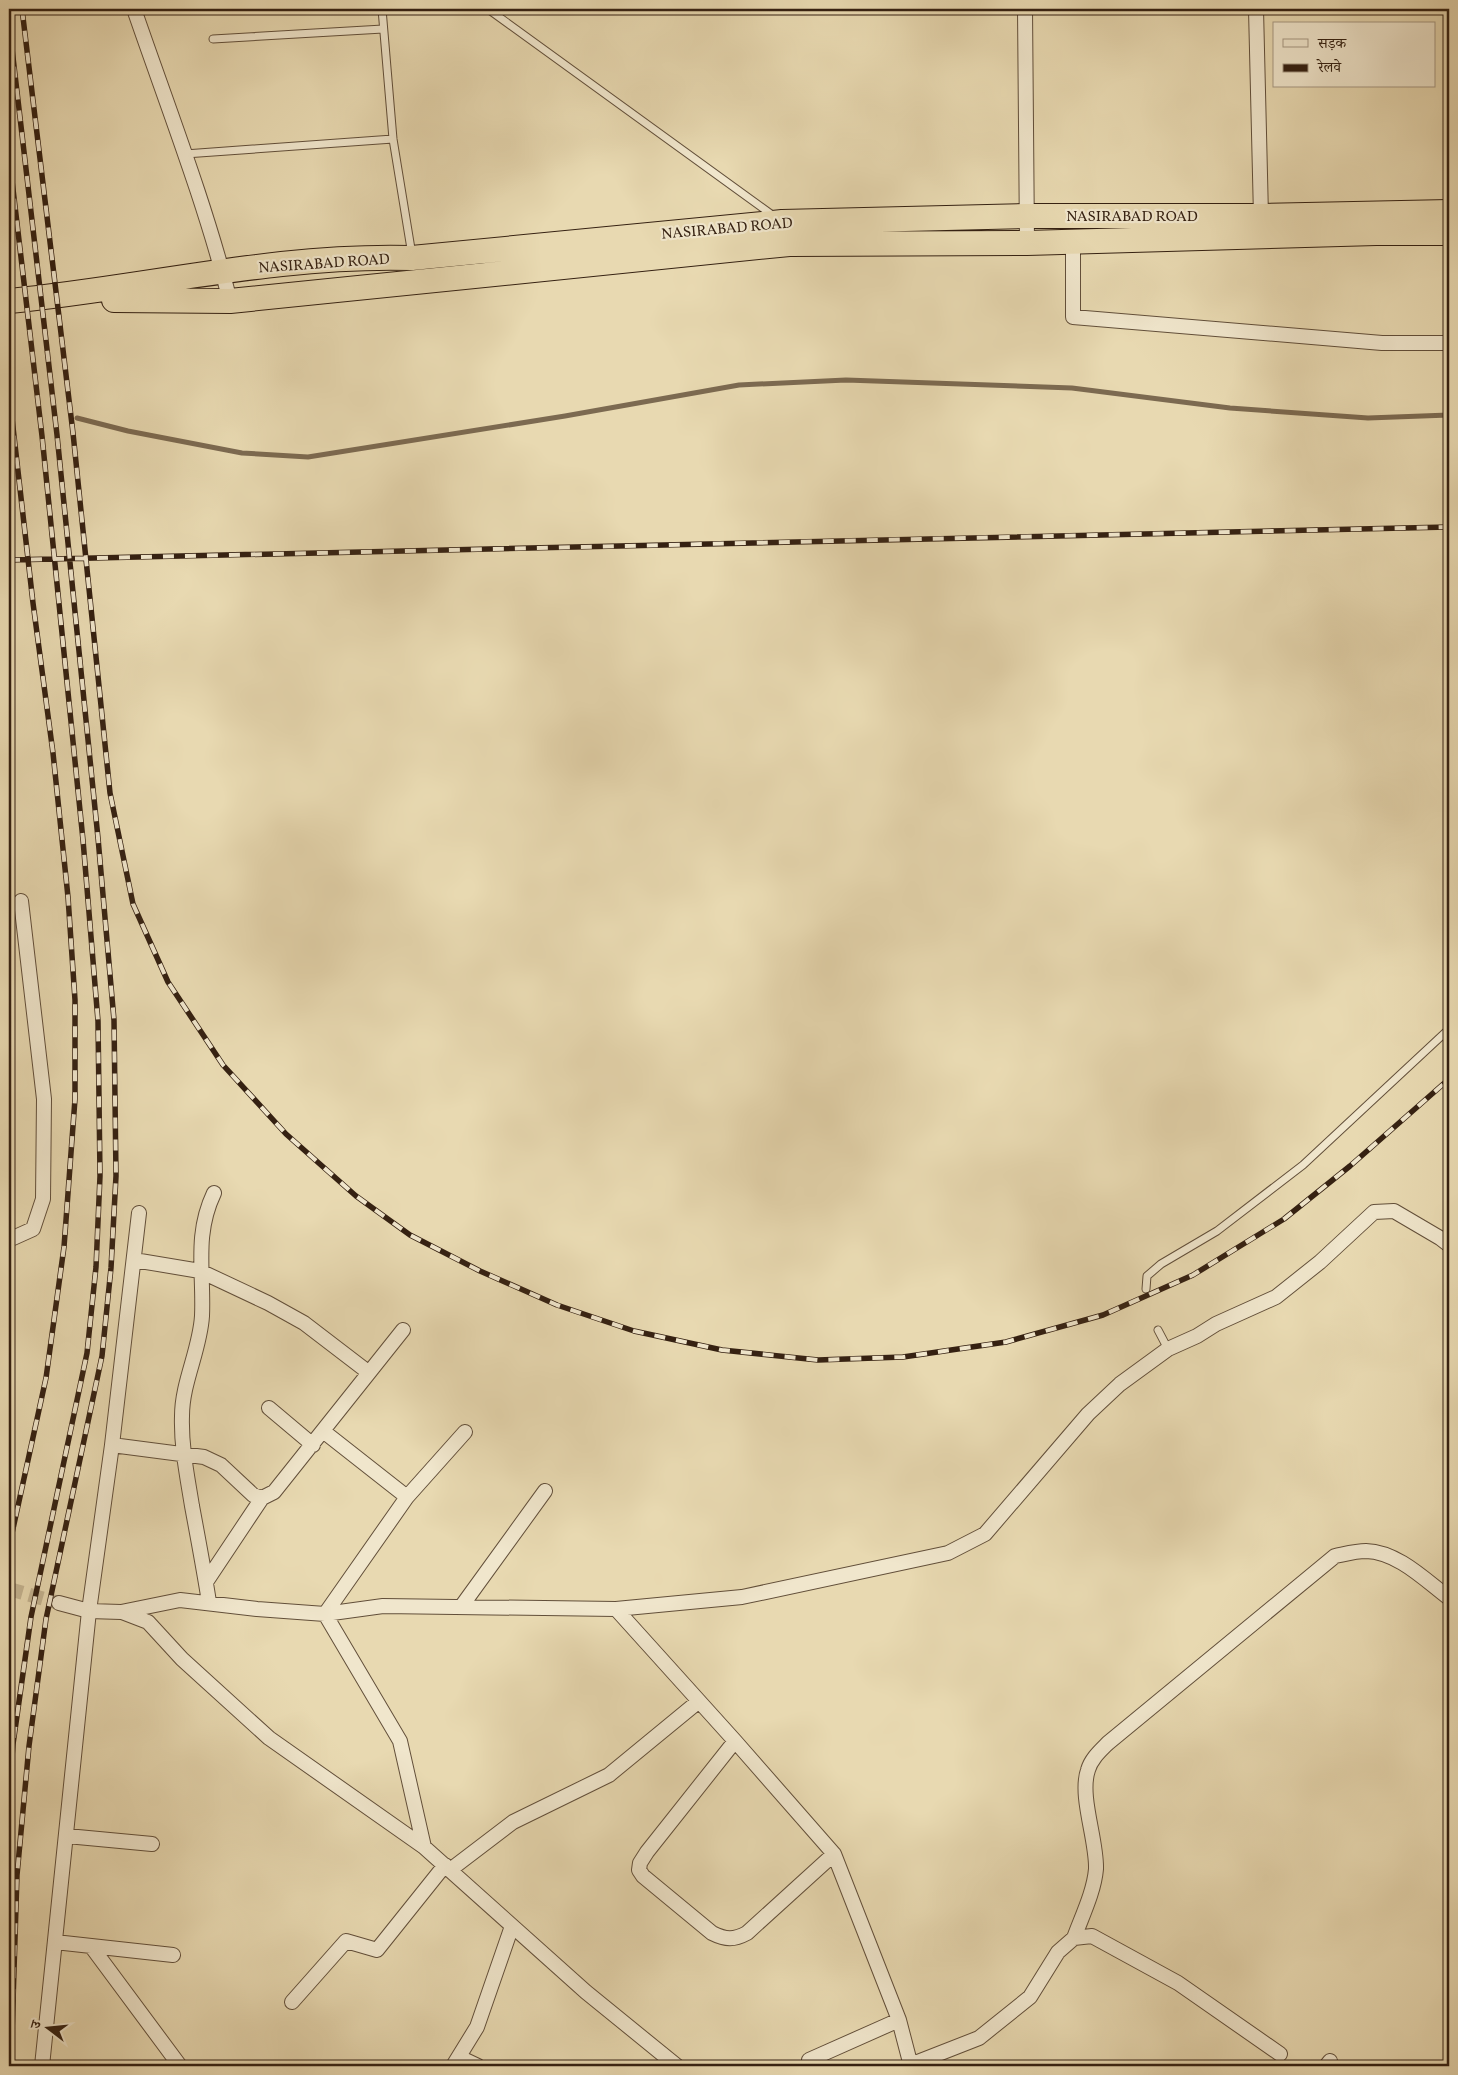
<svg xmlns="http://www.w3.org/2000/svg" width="1458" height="2075" font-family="Vollkorn,'Noto Serif Devanagari',serif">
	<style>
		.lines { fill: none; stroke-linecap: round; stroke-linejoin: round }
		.stream { stroke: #7c6a51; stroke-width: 5 }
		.minor-tunnel { stroke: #c4b491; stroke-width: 14; stroke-dasharray: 14 7; stroke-linecap: butt }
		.service-casing { stroke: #624f3a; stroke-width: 9 }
		.minor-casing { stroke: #624f3a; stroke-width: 16 }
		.trunk-casing { stroke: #352112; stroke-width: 26 }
		.service { stroke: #f0e6cc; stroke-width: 7 }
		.minor { stroke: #f0e6cc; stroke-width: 14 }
		.trunk { stroke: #e8d9b1; stroke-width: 24 }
		.rail-casing { stroke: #352112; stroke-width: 5.5 }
		.rail { stroke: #f0e6cc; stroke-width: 4; stroke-dasharray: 11; stroke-linecap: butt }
		.labels { text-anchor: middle; stroke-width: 4.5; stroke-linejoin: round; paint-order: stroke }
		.street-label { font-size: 15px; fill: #352112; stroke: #f0e6cc }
	</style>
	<rect width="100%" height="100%" fill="#e8d9b1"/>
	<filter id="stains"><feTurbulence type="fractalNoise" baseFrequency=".004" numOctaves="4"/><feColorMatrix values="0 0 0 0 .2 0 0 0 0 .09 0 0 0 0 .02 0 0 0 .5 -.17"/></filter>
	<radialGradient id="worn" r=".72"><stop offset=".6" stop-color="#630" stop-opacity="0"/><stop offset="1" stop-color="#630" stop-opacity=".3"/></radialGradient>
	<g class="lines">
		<path class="stream" d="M77 418 128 431 242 453 308 457 565 416 739 385 846 380 1072 388 1230 408 1368 418 1449 415"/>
		<path class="minor-tunnel" d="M9 1589 59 1603"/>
		<g class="service-casing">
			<path id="service" d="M382 9 393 139 412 255
				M488 9 775 217
				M213 39 383 29
				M185 154 393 139
				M1146 1289 1147 1276 1161 1264 1217 1231 1303 1165 1449 1029
				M1158 1330 1168 1349"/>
		</g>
		<g class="minor-casing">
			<path id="minor" d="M134 9C167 105 205 202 230 301
				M1025 9 1027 243
				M1256 9 1261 216
				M1073 242V317L1382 343H1449
				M9 1238H13L33 1229 43 1199 44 1099 21 901
				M134 1260 200 1271 268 1303 304 1323 368 1372
				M269 1408 313 1445
				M323 1431 407 1497
				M112 1445 204 1457 221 1465 253 1495 262 1498 274 1492 403 1330
				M206 1582 262 1498
				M209 1602C204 1570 198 1538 192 1506 187 1475 181 1446 182 1416 182 1382 200 1350 202 1316 204 1272 194 1235 214 1193
				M59 1603 89 1611 121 1612 180 1600 257 1609 325 1614 383 1606 616 1609 735 1741 834 1854 899 2020 911 2066
				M461 1607 545 1491
				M616 1609 742 1597 948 1553 985 1534 1088 1414 1120 1384 1168 1349 1197 1336 1216 1324 1276 1297 1320 1262 1374 1212 1394 1211 1440 1238 1449 1245
				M122 1612 148 1622 182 1659 269 1738 424 1847 586 1992 677 2066
				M735 1741 647 1852 640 1863 639 1870 643 1876 712 1933C726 1940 734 1940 747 1933L834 1854
				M67 1836 152 1844
				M424 1847 400 1741 325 1614 407 1497 465 1432
				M450 1870 513 1822 609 1775 699 1701
				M1074 1938C1082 1916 1094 1892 1096 1869 1097 1840 1079 1796 1088 1770 1091 1759 1100 1751 1108 1743L1335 1556C1345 1554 1356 1551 1366 1551 1398 1552 1425 1580 1449 1598
				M55 1942 173 1955
				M91 1946 180 2066
				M292 2002 346 1941 377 1950 445 1865
				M459 2057 478 2066
				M910 2065 979 2038 1030 1997 1058 1952 1074 1938 1092 1936 1178 1983 1280 2054
				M42 2066 89 1611 112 1445 139 1213
				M453 2066 477 2027 512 1926
				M811 2066 809 2060 899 2020
				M1326 2066 1330 2061"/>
		</g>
		<g class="trunk-casing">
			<path id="trunk" d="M114 300 230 301 789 244 1027 243 1376 233H1449
				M9 301C143 288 277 254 412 258L782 222 1027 216H1261L1449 212"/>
		</g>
		<use href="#service" class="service"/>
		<use href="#minor" class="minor"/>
		<use href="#trunk" class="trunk"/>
		<g class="rail-casing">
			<path id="rail" d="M22 9 73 433 110 793 133 904 168 982 223 1065 286 1134 356 1196 410 1235 480 1271 557 1305 634 1331 722 1350 818 1360 903 1357 1006 1342 1103 1315 1193 1275 1284 1219 1350 1166 1449 1079
				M9 23 57 435 98 838 114 1020 116 1176 111 1268 102 1356 46 1619 29 1746 17 1875 11 2066
				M9 155 42 436 83 840 98 1021 100 1176 96 1267 87 1353 31 1617 13 1744 9 1797
				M9 392 33 603 53 753 68 897 75 1000V1099L64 1247 46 1378 9 1547
				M9 560 1449 527"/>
		</g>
		<use href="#rail" class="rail"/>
	</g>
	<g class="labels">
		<g class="street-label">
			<text x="1132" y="221">NASIRABAD ROAD</text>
			<text transform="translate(727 228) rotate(-5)" y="5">NASIRABAD ROAD</text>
			<text transform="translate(324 263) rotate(-4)" y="5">NASIRABAD ROAD</text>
		</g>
	</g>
	<rect width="1458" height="2075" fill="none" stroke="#e8d9b1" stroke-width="30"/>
	<rect x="10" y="10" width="1438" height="2055" fill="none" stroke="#352112" stroke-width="2.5"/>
	<rect x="15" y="15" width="1428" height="2045" fill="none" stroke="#352112"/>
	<rect x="1273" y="22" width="162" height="65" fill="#f0e6cc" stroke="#a59782"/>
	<rect x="1283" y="39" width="25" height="8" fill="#f0e6cc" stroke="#a59782"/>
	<text x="1318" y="48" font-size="15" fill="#352112">सड़क</text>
	<rect x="1283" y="64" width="25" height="8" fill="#352112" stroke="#a59782"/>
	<text x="1318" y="72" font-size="15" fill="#352112">रेलवे</text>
	<g transform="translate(48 2028) rotate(286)" stroke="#f0e6cc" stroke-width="4" paint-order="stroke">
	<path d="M0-4L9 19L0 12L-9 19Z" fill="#352112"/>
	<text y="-8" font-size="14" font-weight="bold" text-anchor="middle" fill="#352112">उ</text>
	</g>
	<rect width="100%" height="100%" filter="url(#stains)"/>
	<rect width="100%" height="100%" fill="url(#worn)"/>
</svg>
